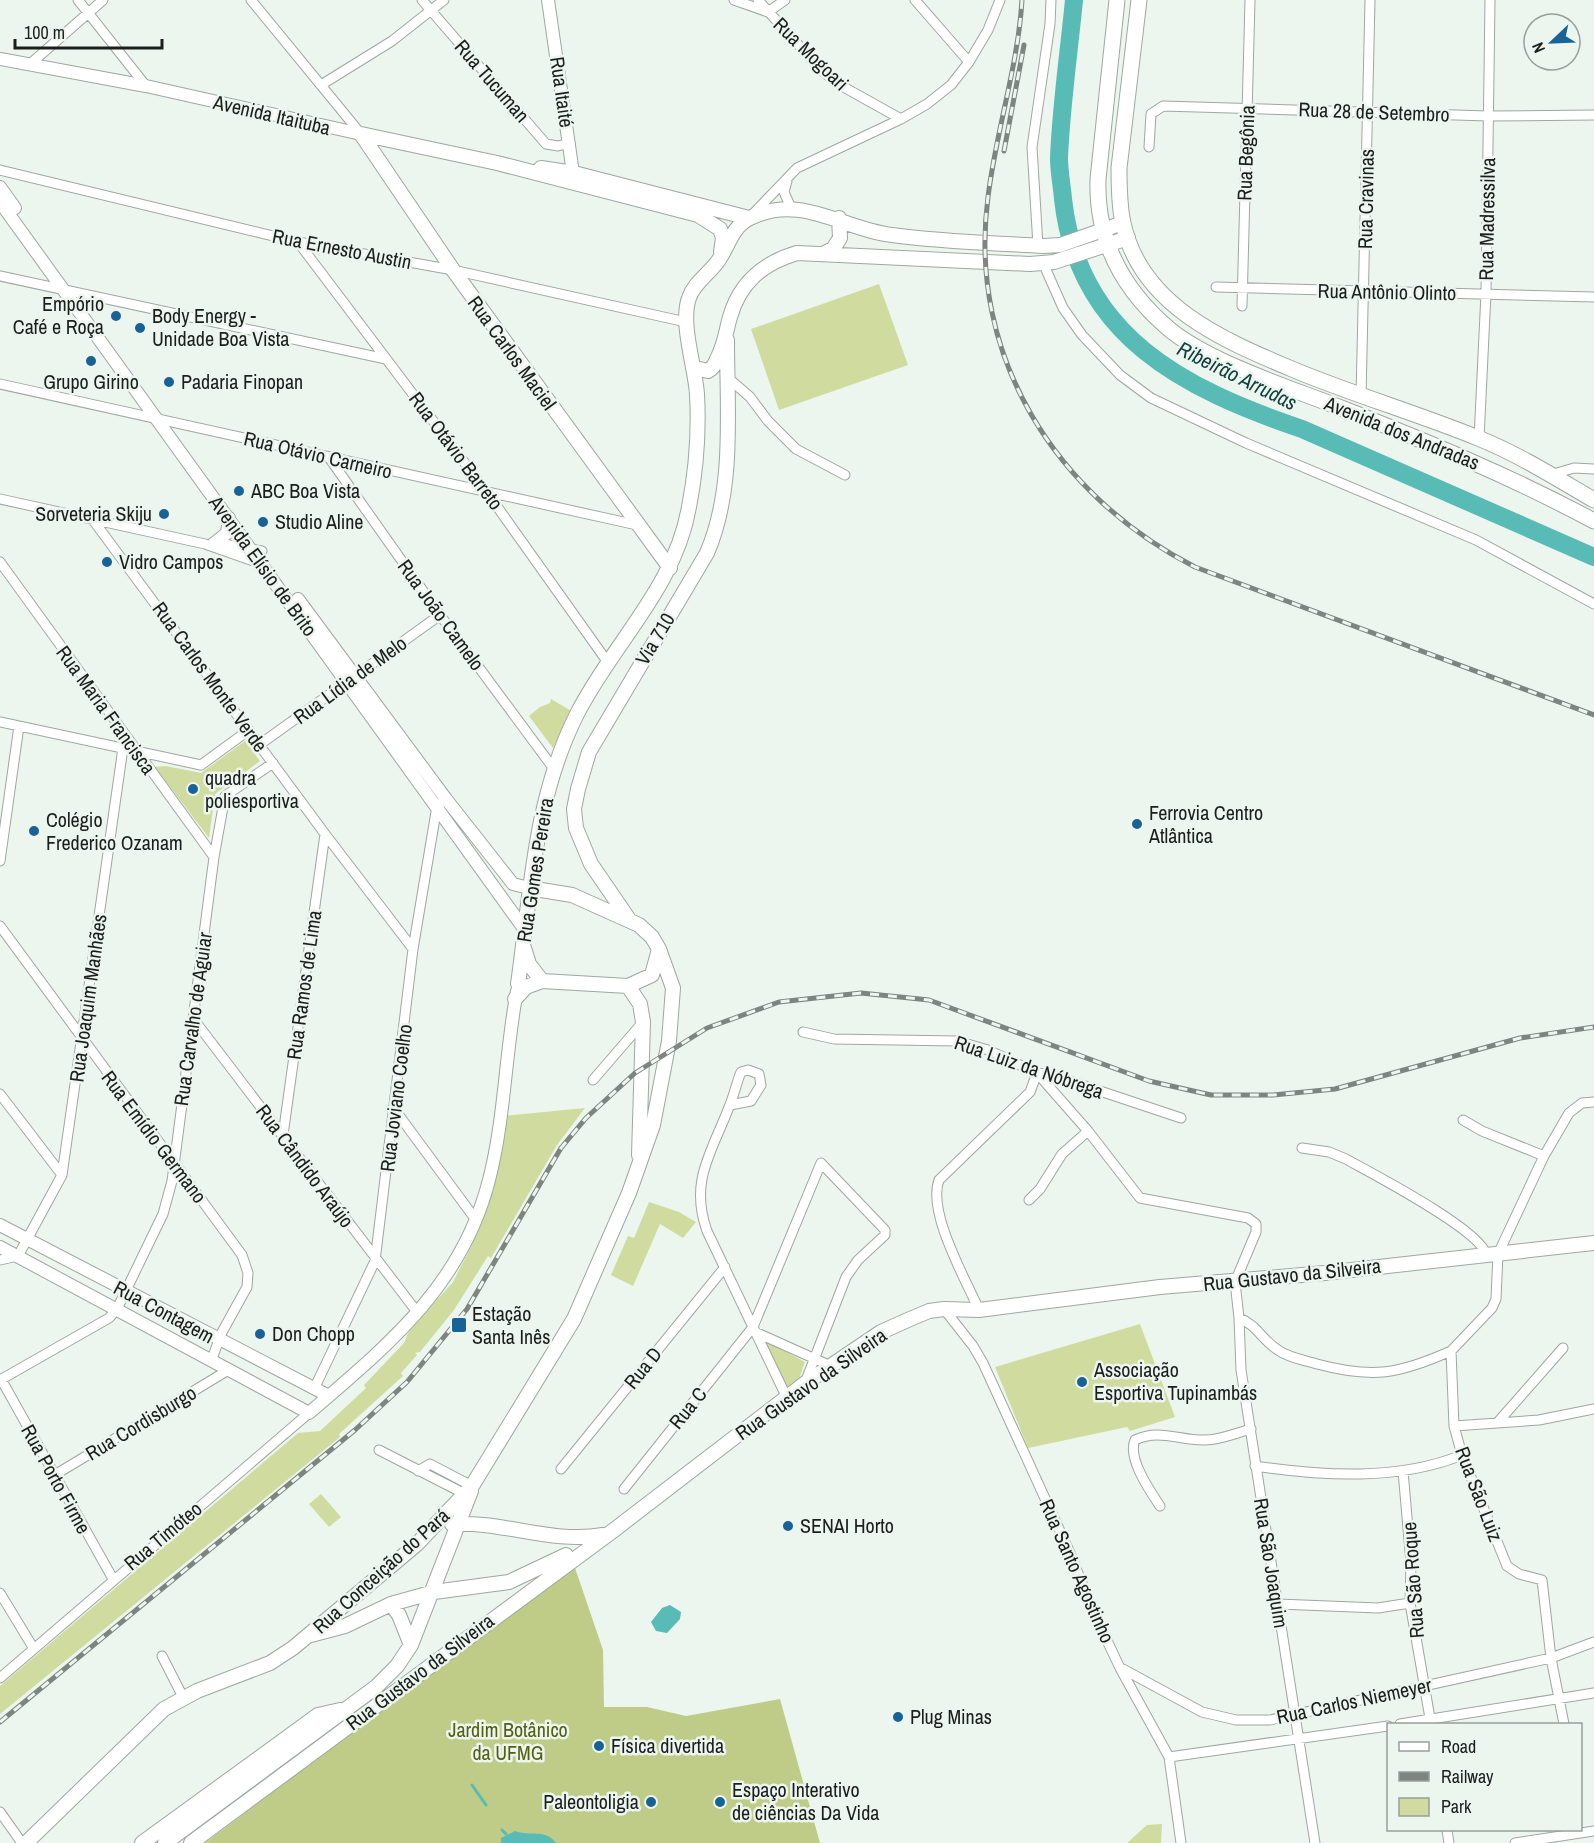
<svg xmlns="http://www.w3.org/2000/svg" width="1594" height="1843" font-family="'Archivo Narrow',sans-serif">
	<style>
		.green { fill: #d0dc9f }
		.forest { fill: #becc87 }
		.water { fill: #59bbb5 }
		.lines { fill: none; stroke-linecap: round; stroke-linejoin: round }
		.stream { stroke: #59bbb5; stroke-width: 3 }
		.river { stroke: #59bbb5; stroke-width: 18 }
		.minor-casing { stroke: #9fa7a1; stroke-width: 11 }
		.tertiary-casing { stroke: #9fa7a1; stroke-width: 14 }
		.secondary-casing { stroke: #9fa7a1; stroke-width: 16 }
		.primary-casing { stroke: #9fa7a1; stroke-width: 17 }
		.minor { stroke: #fff; stroke-width: 9 }
		.tertiary { stroke: #fff; stroke-width: 12 }
		.secondary { stroke: #fff; stroke-width: 14 }
		.primary { stroke: #fff; stroke-width: 15 }
		.rail-casing { stroke: #7e8480; stroke-width: 5 }
		.rail { stroke: #ecf5ee; stroke-width: 3; stroke-dasharray: 9; stroke-linecap: butt }
		.poi-dot { fill: #186295; stroke: #ecf5ee; stroke-width: 2 }
		.labels { text-anchor: middle; stroke-width: 5; stroke-linejoin: round; paint-order: stroke }
		.street-label { font-size: 20px; fill: #1b1e1c; stroke: #ecf5ee }
		.poi-label { font-size: 20px; fill: #1b1e1c; stroke: #ecf5ee; text-anchor: start }
		.park-label { font-size: 20px; fill: #545f12; stroke: #ecf5ee }
		.water-label { font-size: 21px; font-style: italic; fill: #12403e; stroke: #ecf5ee }
	</style>
	<rect width="100%" height="100%" fill="#ecf5ee"/>
	<path class="green" d="M879 284 908 365 779 410 751 329Z
		M551 699 573 712 553 748 529 716 540 707 550 703Z
		M245 741 260 761 215 794 209 838 155 767 166 766 201 773Z
		M585 1108 557 1145 491 1258 488 1256 454 1310 420 1352 415 1353 417 1355 401 1373 403 1376 339 1434 340 1437 0 1714V1686L298 1433 320 1431 366 1388 364 1385 404 1343 409 1331 453 1282 472 1245 494 1184 503 1116Z
		M649 1202 679 1212 696 1222 683 1238 660 1224 633 1286 611 1275 628 1236 634 1238Z
		M1140 1324 1175 1417 1130 1431 1127 1427 1028 1448 995 1367Z
		M762 1339 805 1362 798 1382 789 1389 765 1348Z
		M321 1494 341 1517 329 1527 309 1504Z
		M1162 1824 1161 1843H1127L1147 1825Z"/>
	<path class="forest" d="M574 1565 603 1650 604 1707H647L686 1716 780 1699 820 1843H205Z"/>
	<path class="water" d="M670 1605 681 1612 680 1619 667 1633 656 1631 651 1622 662 1608Z
		M515 1831C530 1837 545 1828 556 1843H501V1838Z"/>
	<g class="lines">
		<path class="stream" d="M472 1785 486 1805
			M502 1830 506 1834"/>
		<path class="river" d="M1074 0C1069 52 1061 106 1059 158 1059 172 1062 186 1063 199 1078 336 1184 389 1302 429L1594 557"/>
		<g class="minor-casing">
			<path id="minor" d="M78 0 146 86
				M251 0 361 134
				M422 0 546 144 558 146 570 143
				M734 0 768 12 785 0
				M758 0 822 71 840 85 901 119
				M915 0 969 62
				M29 65 103 0
				M321 85 392 41 444 0
				M1149 147 1151 114 1163 106 1488 116 1594 115
				M0 170 298 242 453 270 686 322
				M787 181 784 192 791 208
				M750 217 797 168 901 119 927 104 951 85 969 62 988 30 1000 0
				M298 242 486 491 609 664
				M1038 246 1032 147 1050 24 1051 0
				M1043 263 1063 308 1082 335 1120 375 1151 398 1246 443 1476 540 1594 604
				M0 276 386 359
				M1216 287 1594 297
				M1242 306 1250 0
				M727 377 750 397 768 421 796 449 845 475
				M0 384 637 525
				M1361 397 1370 0
				M1479 439 1486 293 1490 0
				M330 459 440 615 554 769
				M1550 475 1574 468 1594 469
				M0 499 205 544 262 564
				M93 520 325 834 413 949
				M213 542 262 551
				M0 562 214 857
				M0 722 201 765 249 730
				M259 745 440 615
				M0 861 19 726
				M0 926 242 1255 248 1273 247 1287 221 1334 212 1359
				M195 1021 417 1312
				M803 1032 834 1039 957 1041 988 1050 1037 1073 1052 1075 1181 1118
				M1037 1073 1088 1131 1140 1198 1248 1218 1256 1224V1232L1235 1282 1239 1318 1241 1370 1315 1843
				M593 1080 643 1022
				M0 1094 62 1175
				M730 1105 751 1101 761 1085 759 1074 748 1070 741 1072C736 1084 734 1096 729 1107 712 1152 689 1181 707 1231L787 1398
				M395 1110 476 1220
				M1463 1120 1482 1131 1544 1156
				M283 1135 325 834
				M1302 1148 1329 1152 1346 1159C1373 1174 1479 1229 1486 1254
				M1029 1200 1040 1189 1062 1154 1088 1131
				M0 1260 18 1256 62 1175 123 748
				M944 1309 973 1346 983 1363 1070 1553 1093 1611 1120 1668 1169 1757 1181 1843
				M979 1310C965 1278 927 1212 939 1180L1030 1092 1037 1073
				M1239 1318C1257 1325 1262 1340 1278 1350 1289 1358 1304 1360 1317 1364 1373 1379 1399 1374 1451 1351
				M755 1332 831 1366
				M1 1379 113 1579
				M0 1380 109 1318 117 1309 163 1214 172 1181 214 857 225 796 273 763
				M314 1389 375 1261 413 949 437 806 446 799
				M1498 1422 1563 1348
				M1454 1426 1539 1420 1594 1409
				M379 1450 465 1494
				M1255 1466C1323 1476 1398 1481 1462 1455
				M561 1469 725 1267
				M418 1471 430 1464 472 1486
				M1403 1471 1411 1563 1410 1603 1431 1724
				M53 1476 230 1369
				M624 1489 753 1327 821 1163 885 1230V1235L858 1260 846 1277 805 1383
				M1160 1506C1150 1491 1127 1458 1135 1440 1159 1428 1180 1441 1205 1440 1220 1440 1236 1433 1251 1429
				M0 1593 34 1649
				M1278 1604 1378 1608 1410 1603
				M162 1656 183 1697
				M1123 1669 1202 1712 1236 1720H1270L1551 1658 1594 1642
				M0 1678 309 1413
				M1400 1724 1594 1693
				M1564 1724 1551 1658 1542 1580 1519 1574 1507 1566 1462 1455 1454 1426 1451 1351 1492 1308 1496 1299 1498 1254 1544 1156 1569 1113 1582 1103 1594 1102
				M1169 1757 1388 1726
				M0 1812 22 1843
				M1447 1830 1449 1843
				M1515 1843 1594 1831"/>
		</g>
		<g class="tertiary-casing">
			<path id="tertiary" d="M548 0 574 180
				M0 59 146 86 361 134
				M0 187 15 208
				M0 202 525 930
				M216 542 227 533 229 518
				M298 599 446 799 513 884 529 888
				M0 1225 329 1396
				M0 1247 309 1413C388 1345 462 1286 489 1180 505 1118 505 1054 517 991"/>
		</g>
		<g class="secondary-casing">
			<path id="secondary" d="M361 134 453 270 670 568
				M361 134 497 163 698 215 720 229 723 238 721 252
				M541 168 574 173 749 218
				M825 253 833 249 840 238 839 218
				M695 368 708 371C714 368 715 363 718 357 725 343 726 331 730 317 740 282 763 263 797 253L1030 264 1054 262 1128 238
				M628 918 591 864 576 828 574 809 578 789 589 752 707 553C735 488 727 410 727 340
				M524 948 529 964 542 981 628 986 652 975 659 949
				M518 984C531 892 534 799 577 714 613 643 675 588 689 507 696 471 699 430 697 394 695 366 680 323 689 298 694 282 712 272 720 258 729 244 733 226 750 218 801 193 842 229 892 235 942 242 994 243 1044 246L1060 245 1123 223
				M628 986 640 1004 643 1022 639 1155
				M515 999 526 987 542 981
				M452 1524C503 1521 552 1544 603 1535
				M391 1604 399 1615 411 1645
				M311 1635 345 1626 391 1604 434 1592 509 1582 566 1555
				M26 1843 164 1709 197 1691 270 1663 293 1648 417 1544 472 1486 574 1319 629 1193 653 1125 669 1041 673 988 659 949 652 937 639 925 572 895 529 888
				M142 1843 318 1715 340 1710
				M165 1843 376 1687 397 1666 411 1645 471 1491
				M191 1843 614 1530 804 1384 881 1332 910 1319 929 1311 944 1309 979 1310 1160 1287 1325 1273 1594 1243"/>
		</g>
		<g class="primary-casing">
			<path id="primary" d="M1117 0 1098 179C1096 240 1122 289 1169 329 1210 363 1291 388 1341 408 1428 442 1512 477 1594 521
				M1139 0 1119 168C1119 186 1119 205 1123 223 1141 308 1228 342 1299 372 1358 396 1419 414 1478 438 1518 454 1556 478 1594 500"/>
		</g>
		<use href="#minor" class="minor"/>
		<use href="#tertiary" class="tertiary"/>
		<use href="#secondary" class="secondary"/>
		<use href="#primary" class="primary"/>
		<g class="rail-casing">
			<path id="rail" d="M1022 0C1018 66 996 131 988 197 967 356 1056 496 1195 567L1594 715
				M1004 151 1024 45
				M0 1722 355 1430 407 1382 467 1309 561 1148 586 1118 635 1073 707 1028 779 1002 861 993 929 1000 1149 1081 1211 1095H1273L1335 1089 1520 1038 1594 1027"/>
		</g>
		<use href="#rail" class="rail"/>
	</g>
	<g class="poi-dot">
		<circle cx="116" cy="316" r="6"/>
		<circle cx="140" cy="328" r="6"/>
		<circle cx="91" cy="361" r="6"/>
		<circle cx="169" cy="382" r="6"/>
		<circle cx="239" cy="491" r="6"/>
		<circle cx="164" cy="514" r="6"/>
		<circle cx="263" cy="522" r="6"/>
		<circle cx="107" cy="562" r="6"/>
		<circle cx="193" cy="789" r="6"/>
		<circle cx="1137" cy="824" r="6"/>
		<circle cx="34" cy="831" r="6"/>
		<rect x="451" y="1317" width="16" height="16" rx="3"/>
		<circle cx="260" cy="1334" r="6"/>
		<circle cx="1082" cy="1382" r="6"/>
		<circle cx="788" cy="1526" r="6"/>
		<circle cx="898" cy="1717" r="6"/>
		<circle cx="599" cy="1746" r="6"/>
		<circle cx="651" cy="1802" r="6"/>
		<circle cx="720" cy="1802" r="6"/>
	</g>
	<g class="labels">
		<g class="street-label">
			<text transform="translate(811 54) rotate(44)" y="7">Rua Mogoari</text>
			<text transform="translate(492 81) rotate(49)" y="7">Rua Tucuman</text>
			<text transform="translate(562 92) rotate(82)" y="7">Rua Itaité</text>
			<text transform="translate(1374 112) rotate(2)" y="7">Rua 28 de Setembro</text>
			<text transform="translate(272 115) rotate(13)" y="7">Avenida Itaituba</text>
			<text transform="translate(1246 153) rotate(-88)" y="7">Rua Begônia</text>
			<text transform="translate(1366 199) rotate(-89)" y="7">Rua Cravinas</text>
			<text transform="translate(1487 219) rotate(-89)" y="7">Rua Madressilva</text>
			<text transform="translate(342 249) rotate(11)" y="7">Rua Ernesto Austin</text>
			<text transform="translate(1387 292) rotate(1)" y="7">Rua Antônio Olinto</text>
			<text transform="translate(512 353) rotate(54)" y="7">Rua Carlos Maciel</text>
			<text transform="translate(1402 433) rotate(22)" y="7">Avenida dos Andradas</text>
			<text transform="translate(456 451) rotate(53)" y="7">Rua Otávio Barreto</text>
			<text transform="translate(318 455) rotate(13)" y="7">Rua Otávio Carneiro</text>
			<text transform="translate(263 566) rotate(54)" y="7">Avenida Elísio de Brito</text>
			<text transform="translate(441 615) rotate(54)" y="7">Rua João Camelo</text>
			<text transform="translate(655 639) rotate(-59)" y="7">Via 710</text>
			<text transform="translate(210 677) rotate(54)" y="7">Rua Carlos Monte Verde</text>
			<text transform="translate(350 680) rotate(-36)" y="7">Rua Lídia de Melo</text>
			<text transform="translate(106 710) rotate(54)" y="7">Rua Maria Francisca</text>
			<text transform="translate(535 870) rotate(-81)" y="7">Rua Gomes Pereira</text>
			<text transform="translate(304 985) rotate(-82)" y="7">Rua Ramos de Lima</text>
			<text transform="translate(88 998) rotate(-82)" y="7">Rua Joaquim Manhães</text>
			<text transform="translate(193 1019) rotate(-82)" y="7">Rua Carvalho de Aguiar</text>
			<text transform="translate(1029 1067) rotate(19)" y="7">Rua Luiz da Nóbrega</text>
			<text transform="translate(396 1098) rotate(-83)" y="7">Rua Joviano Coelho</text>
			<text transform="translate(154 1137) rotate(53)" y="7">Rua Emídio Germano</text>
			<text transform="translate(305 1166) rotate(53)" y="7">Rua Cândido Araújo</text>
			<text transform="translate(1292 1275) rotate(-6)" y="7">Rua Gustavo da Silveira</text>
			<text transform="translate(164 1312) rotate(28)" y="7">Rua Contagem</text>
			<text transform="translate(643 1368) rotate(-51)" y="7">Rua D</text>
			<text transform="translate(811 1384) rotate(-35)" y="7">Rua Gustavo da Silveira</text>
			<text transform="translate(688 1408) rotate(-51)" y="7">Rua C</text>
			<text transform="translate(141 1423) rotate(-31)" y="7">Rua Cordisburgo</text>
			<text transform="translate(56 1479) rotate(61)" y="7">Rua Porto Firme</text>
			<text transform="translate(1479 1494) rotate(69)" y="7">Rua São Luiz</text>
			<text transform="translate(163 1536) rotate(-40)" y="7">Rua Timóteo</text>
			<text transform="translate(1271 1563) rotate(81)" y="7">Rua São Joaquim</text>
			<text transform="translate(381 1571) rotate(-42)" y="7">Rua Conceição do Pará</text>
			<text transform="translate(1077 1571) rotate(66)" y="7">Rua Santo Agostinho</text>
			<text transform="translate(1413 1580) rotate(-94)" y="7">Rua São Roque</text>
			<text transform="translate(420 1672) rotate(-37)" y="7">Rua Gustavo da Silveira</text>
			<text transform="translate(1354 1701) rotate(-12)" y="7">Rua Carlos Niemeyer</text>
		</g>
		<g class="poi-label">
			<text x="104" y="311" text-anchor="end">Empório<tspan x="104" dy="23">Café e Roça</tspan></text>
			<text x="152" y="323">Body Energy -<tspan x="152" dy="23">Unidade Boa Vista</tspan></text>
			<text x="91" y="389" text-anchor="middle">Grupo Girino</text>
			<text x="181" y="389">Padaria Finopan</text>
			<text x="251" y="498">ABC Boa Vista</text>
			<text x="152" y="521" text-anchor="end">Sorveteria Skiju</text>
			<text x="275" y="529">Studio Aline</text>
			<text x="119" y="569">Vidro Campos</text>
			<text x="205" y="785">quadra<tspan x="205" dy="23">poliesportiva</tspan></text>
			<text x="1149" y="820">Ferrovia Centro<tspan x="1149" dy="23">Atlântica</tspan></text>
			<text x="46" y="827">Colégio<tspan x="46" dy="23">Frederico Ozanam</tspan></text>
			<text x="472" y="1321">Estação<tspan x="472" dy="23">Santa Inês</tspan></text>
			<text x="272" y="1341">Don Chopp</text>
			<text x="1094" y="1377">Associação<tspan x="1094" dy="23">Esportiva Tupinambás</tspan></text>
			<text x="800" y="1533">SENAI Horto</text>
			<text x="910" y="1724">Plug Minas</text>
			<text x="611" y="1753">Física divertida</text>
			<text x="732" y="1797">Espaço Interativo<tspan x="732" dy="23">de ciências Da Vida</tspan></text>
			<text x="639" y="1809" text-anchor="end">Paleontoligia</text>
		</g>
		<g class="park-label">
			<text x="508" y="1737">Jardim Botânico<tspan x="508" dy="23">da UFMG</tspan></text>
		</g>
		<g class="water-label">
			<text transform="translate(1237 376) rotate(26)" y="7">Ribeirão Arrudas</text>
		</g>
	</g>
	<rect x="1387" y="1723" width="195" height="108" fill="#ecf5ee" stroke="#989f9a" stroke-width="1.5"/>
	<rect x="1399" y="1742" width="30" height="9" fill="#ffffff" stroke="#989f9a" stroke-width="1.5"/>
	<text x="1441" y="1753" font-size="18" fill="#1b1e1c">Road</text>
	<rect x="1399" y="1772" width="30" height="9" fill="#7e8480" stroke="#989f9a" stroke-width="1.5"/>
	<text x="1441" y="1783" font-size="18" fill="#1b1e1c">Railway</text>
	<rect x="1399" y="1798" width="30" height="18" fill="#d0dc9f" stroke="#989f9a" stroke-width="1.5"/>
	<text x="1441" y="1813" font-size="18" fill="#1b1e1c">Park</text>
	<g transform="translate(1552 42) rotate(247)"><circle r="28" fill="#ecf5ee" stroke="#989f9a" stroke-width="1.5"/>
	<path d="M0-4.5L10 22L0 15L-10 22Z" fill="#186295"/>
	<text y="-9" font-size="16" font-weight="bold" text-anchor="middle" fill="#1b1e1c">N</text>
	</g>
	<path d="M15 39v9h147v-9" fill="none" stroke="#1b1e1c" stroke-width="3"/>
	<text x="24" y="39" font-size="18" fill="#1b1e1c" stroke="#ecf5ee" stroke-width="4.5" paint-order="stroke">100 m</text>
</svg>
